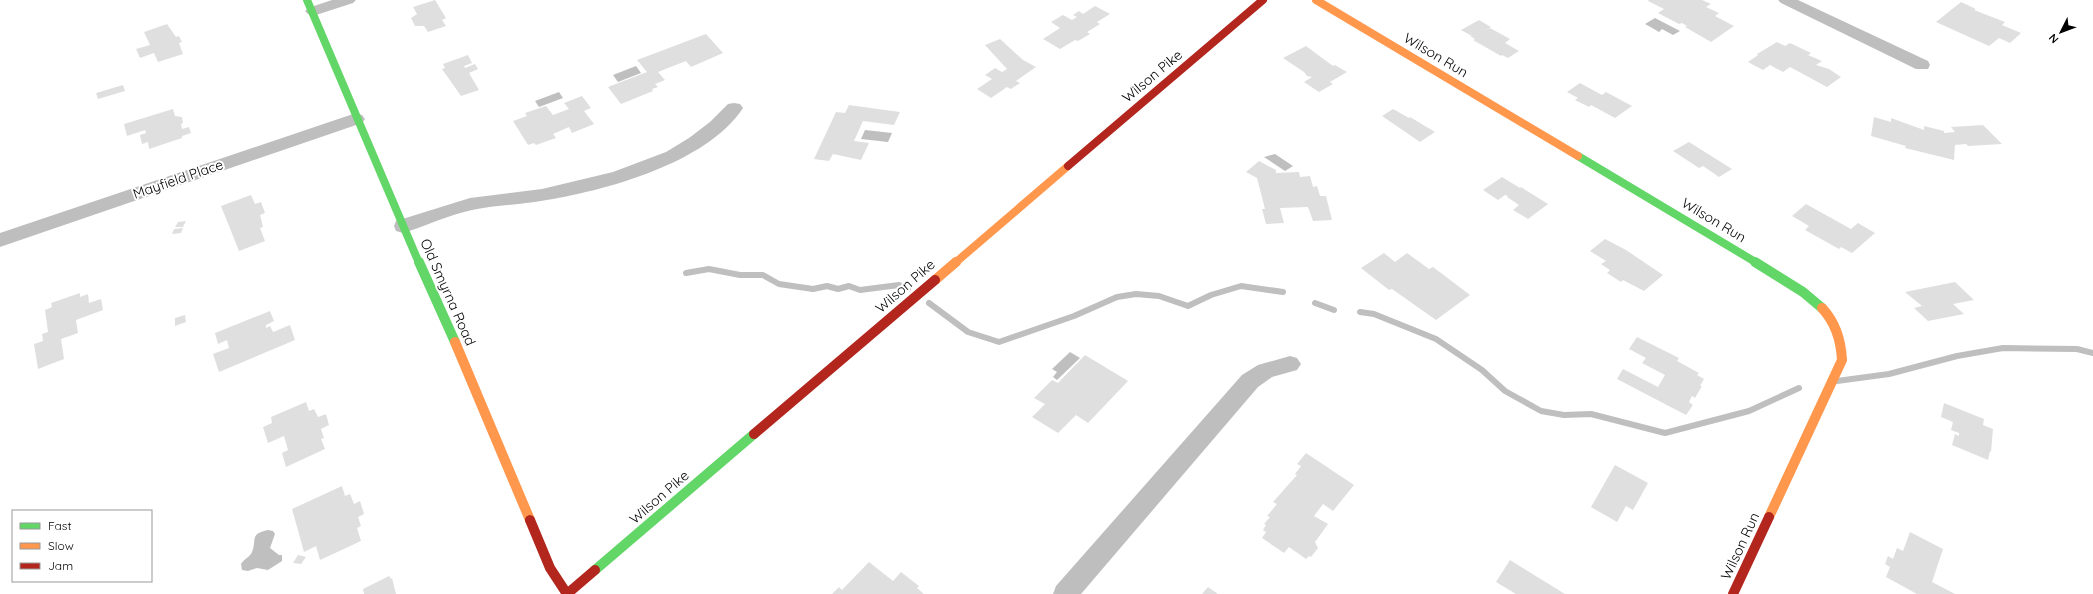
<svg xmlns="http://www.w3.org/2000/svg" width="2093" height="594" font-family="Quicksand,sans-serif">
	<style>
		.water { fill: #bfbfbf }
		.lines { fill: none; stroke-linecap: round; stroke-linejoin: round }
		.stream { stroke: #bfbfbf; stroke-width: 6 }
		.building { fill: #dfdfdf }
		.street { fill: #bebebe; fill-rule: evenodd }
		.fast-far1 { stroke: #63d668; stroke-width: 8 }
		.fast { stroke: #63d668; stroke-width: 10 }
		.slow-far1 { stroke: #ff974d; stroke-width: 8 }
		.slow { stroke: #ff974d; stroke-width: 10 }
		.jam-far1 { stroke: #b3261e; stroke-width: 8 }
		.jam { stroke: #b3261e; stroke-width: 10 }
		.labels { text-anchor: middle; stroke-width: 4; stroke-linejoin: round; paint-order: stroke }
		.street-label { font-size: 14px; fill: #000; stroke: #fff }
	</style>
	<rect width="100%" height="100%" fill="#fff"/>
	<path class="water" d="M1655 18 1680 31 1673 35 1662 29 1659 32 1654 29 1657 27 1654 29 1645 24Z
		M636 66 641 73 618 82 613 75Z
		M559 92 563 98 539 107 535 101Z
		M865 130 892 133 888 142 861 139Z
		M1275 154 1293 166 1285 171 1264 157Z
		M1070 352 1080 358 1057 380 1053 377 1057 372 1052 369Z
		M268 530 273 531 275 534 270 548 279 555H282V561L268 570 257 568 248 571 242 570 241 564C244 559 250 557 252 552 257 540 249 534 268 530Z"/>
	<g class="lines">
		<path class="stream" d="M686 273 709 269 740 275H763L779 284 813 289 827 286 838 289 849 286 860 290 899 285 908 289
			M929 303 968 332 999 342 1074 316 1117 297 1136 294 1159 296 1188 306 1211 295 1241 286 1283 292
			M1315 303 1334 310
			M1360 312 1374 314 1436 339 1482 370 1505 391 1541 411 1564 415 1591 414 1665 433 1749 411 1799 388
			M1837 381 1889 374 1957 356 2003 348 2077 349 2093 353"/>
	</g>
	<path class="building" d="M435 0 446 18 442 20 446 26 428 32 424 26H415L411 18 417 14 413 7Z
		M1649 0H1702L1711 4 1706 7 1719 13 1715 16 1734 26 1711 42 1685 27 1687 26 1682 23 1679 24 1658 13 1664 9 1648 1Z
		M1961 2 1976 9 1974 10 2005 22 2002 25 2021 33 2010 43 1999 38 1989 46 1936 22Z
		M1095 6 1110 14 1097 22 1100 24 1087 32 1090 34 1078 41 1075 40 1060 49 1043 39 1060 28 1051 22 1063 15 1072 20 1077 17 1073 15 1079 11 1083 14Z
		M1479 20 1491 27 1484 31 1490 28 1510 39 1505 43 1519 51 1508 58 1502 55 1501 56 1473 40 1475 39 1470 36H1472L1461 30Z
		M167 24 176 37 179 36 182 42 179 43 183 54 158 62 154 53 140 58 136 49 150 45 144 32Z
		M706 34 723 53 691 67 686 61 658 72 665 80 655 84 658 87 652 89 653 91 621 104 608 87 647 72 637 60Z
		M1000 39 1023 60 1036 67 1016 81 1020 83 1011 89 1007 87 991 98 977 89 992 79 985 75 995 68 1002 72 1007 69 985 45Z
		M1777 42 1785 46 1790 43 1811 53 1808 55 1822 61 1816 65 1829 69 1841 77 1827 87 1790 67 1783 72 1770 65 1763 70 1748 62 1758 55 1757 54Z
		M1306 46 1333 66 1335 65 1347 72 1330 82 1333 84 1319 92 1304 82 1312 77 1307 76 1304 72 1283 58Z
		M468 55 472 63 464 66 465 68 475 64 478 69 469 73 479 90 461 96 442 69 445 68 443 64Z
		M1580 83 1602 95 1606 92 1632 106 1615 118 1591 105 1589 107 1575 100 1578 98 1567 92Z
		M123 85 125 91 98 99 96 93Z
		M582 96 591 108 584 111 594 124 572 133 569 127 553 134 556 138 536 145 534 143 528 145 513 121 527 116 525 113 546 106 553 115 569 109 564 103Z
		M849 105 900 112 894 125 863 121 854 141 869 143 861 160 833 154 829 161 814 159 836 112 845 113Z
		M173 109 175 116 182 117 183 123 181 124 182 129 189 127 191 133 182 136V138L149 149 148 142 142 144 140 135 146 133 145 130 127 136 124 124Z
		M1393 109 1409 118 1410 117 1435 132 1420 142 1382 116Z
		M1874 117 1891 122V118L1924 130V126L1944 131V133L1955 132 1951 127 1983 125 2002 144 1968 146 1966 144 1955 145 1954 160 1905 148 1906 146 1871 136Z
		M1689 142 1732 169 1719 177 1703 166 1699 168 1673 151Z
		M1259 161 1276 170V173L1299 172 1300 177 1310 176 1313 187 1317 186 1320 196H1326L1332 220 1313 221 1308 207 1280 208 1284 223 1266 224 1262 209H1265L1257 178 1246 172Z
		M1502 177 1520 188 1521 187 1548 204 1528 219 1513 210 1519 205 1507 197 1508 196 1505 195 1498 200 1483 190Z
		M251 195 255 204 261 202 265 213 260 215 263 227 260 228 265 241 239 251 221 206Z
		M1806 204 1851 229 1858 223 1875 233 1852 253 1841 247 1839 249 1805 230 1809 226 1792 216Z
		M186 221 183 227H175L178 222Z
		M183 228 181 233 172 234 174 229Z
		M1605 239 1626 250 1663 275 1644 291 1623 280 1621 282 1607 273 1610 270 1601 264 1606 261 1590 251Z
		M1384 253 1395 262 1407 253 1429 269 1433 267 1470 295 1436 320 1392 289 1389 290 1361 268Z
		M1955 282 1974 300 1953 304 1964 314 1928 321 1914 308 1922 306 1905 292Z
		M80 293V297L88 294 89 303 101 299 103 310 76 320 78 333 61 339 64 359 38 369 34 344 43 341 42 334 48 332 45 310 52 307 51 303Z
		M270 311 274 321 266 325V328L270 326 273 332 290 325 295 340 219 372 213 354 229 348 227 340 218 344 215 333Z
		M185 315 186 322 175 326V318Z
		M1637 337 1679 358 1677 361 1699 373 1697 375 1704 379 1700 386H1702L1695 398 1692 396 1689 402 1693 405 1686 415 1617 379 1623 369 1658 387 1665 375 1642 363 1646 358 1629 349Z
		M1085 355 1128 381 1088 423 1076 415 1058 433 1032 417 1045 404 1034 398 1052 380 1058 383Z
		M306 402 309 411 314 409 318 417 326 414 329 425 321 429 324 438 321 439 325 449 286 467 282 453 288 450 284 436 268 443 263 427 272 423 271 417Z
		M1944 403 1984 419 1983 425 1993 429 1991 452 1990 451 1988 460 1952 445 1955 434 1959 436V433L1951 430 1953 422 1941 417Z
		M1306 453 1354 485 1333 511 1323 504 1314 516 1328 524 1315 542 1318 548 1311 557 1309 556 1306 559 1289 547 1284 553 1262 538 1266 532 1263 530 1266 525 1264 524 1270 517 1267 516 1277 504 1273 502 1297 475 1295 474 1301 466 1297 464Z
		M1615 465 1648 483 1633 510 1626 506 1617 522 1591 507Z
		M342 486 345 496 350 494 354 504 360 501 364 514 358 517 361 526 357 528 361 541 320 560 316 546 304 552 292 509Z
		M1910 532 1943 549 1932 582 1955 594H1917L1886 577 1890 567 1885 564 1888 556 1893 559 1897 548 1903 551Z
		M298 555 306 557 301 564 293 563Z
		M1510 560 1565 594H1516L1496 582Z
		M869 562 893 581 901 572 919 586 917 588 924 594H832L839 587 842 590Z
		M389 576 391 579 392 578 396 594H364L363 589Z
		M1208 587 1218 594H1202Z"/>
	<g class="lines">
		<path class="street" d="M332 0H356L353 3 313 16 308 14 305 11 308 8Z
			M1778 0H1798L1928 61 1930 65 1928 69H1916L1781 3Z
			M734 103 740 104 743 108C706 164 604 191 541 201 518 205 495 205 472 210 448 215 426 226 403 233L396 231 394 226 396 221 470 198 542 189 613 172 666 152 689 138 710 122 728 104Z
			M356 113 362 115 365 119 362 123 0 247V233Z
			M1290 356 1297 358 1301 364 1297 370 1272 377 1258 387 1081 594H1053L1056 586 1242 375 1258 365Z"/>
		<path class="fast-far1" d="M307 0 419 263
			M1578 156 1757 263"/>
		<path class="fast" d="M419 262 455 342
			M1755 262 1803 292 1822 308
			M595 570 754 434"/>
		<path class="slow-far1" d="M1316 0 1578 156
			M955 263 1068 166"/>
		<path class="slow" d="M935 280 956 262
			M455 342 530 520
			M1769 517 1842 360C1841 340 1836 323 1822 308"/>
		<path class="jam-far1" d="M1068 166 1263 0"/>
		<path class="jam" d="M754 434 935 280
			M530 520 550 568 567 594 595 570
			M1733 594 1769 517"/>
	</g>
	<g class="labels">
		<g class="street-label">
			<text transform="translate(1436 55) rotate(31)" y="5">Wilson Run</text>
			<text transform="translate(1152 76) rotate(-40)" y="5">Wilson Pike</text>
			<text transform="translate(178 179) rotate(-19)" y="5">Mayfield Place</text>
			<text transform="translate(1714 220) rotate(31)" y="5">Wilson Run</text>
			<text transform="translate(905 286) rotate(-41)" y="5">Wilson Pike</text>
			<text transform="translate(448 292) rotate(66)" y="5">Old Smyrna Road</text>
			<text transform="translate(659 497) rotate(-41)" y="5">Wilson Pike</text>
			<text transform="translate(1740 546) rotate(-65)" y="5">Wilson Run</text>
		</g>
	</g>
	<rect x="12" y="510" width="140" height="72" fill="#ffffff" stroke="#999999"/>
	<rect x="20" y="523" width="20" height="6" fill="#63d668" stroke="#999999"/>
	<text x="48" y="530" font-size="12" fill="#000000">Fast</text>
	<rect x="20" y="543" width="20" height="6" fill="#ff974d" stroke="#999999"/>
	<text x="48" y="550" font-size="12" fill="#000000">Slow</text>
	<rect x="20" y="563" width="20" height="6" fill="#b3261e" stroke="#999999"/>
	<text x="48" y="570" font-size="12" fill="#000000">Jam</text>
	<g transform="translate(2061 32) rotate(228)" stroke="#ffffff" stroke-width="3" paint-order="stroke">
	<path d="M0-3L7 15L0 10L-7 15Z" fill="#000000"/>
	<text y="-6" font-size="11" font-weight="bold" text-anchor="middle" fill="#000000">N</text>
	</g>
</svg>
